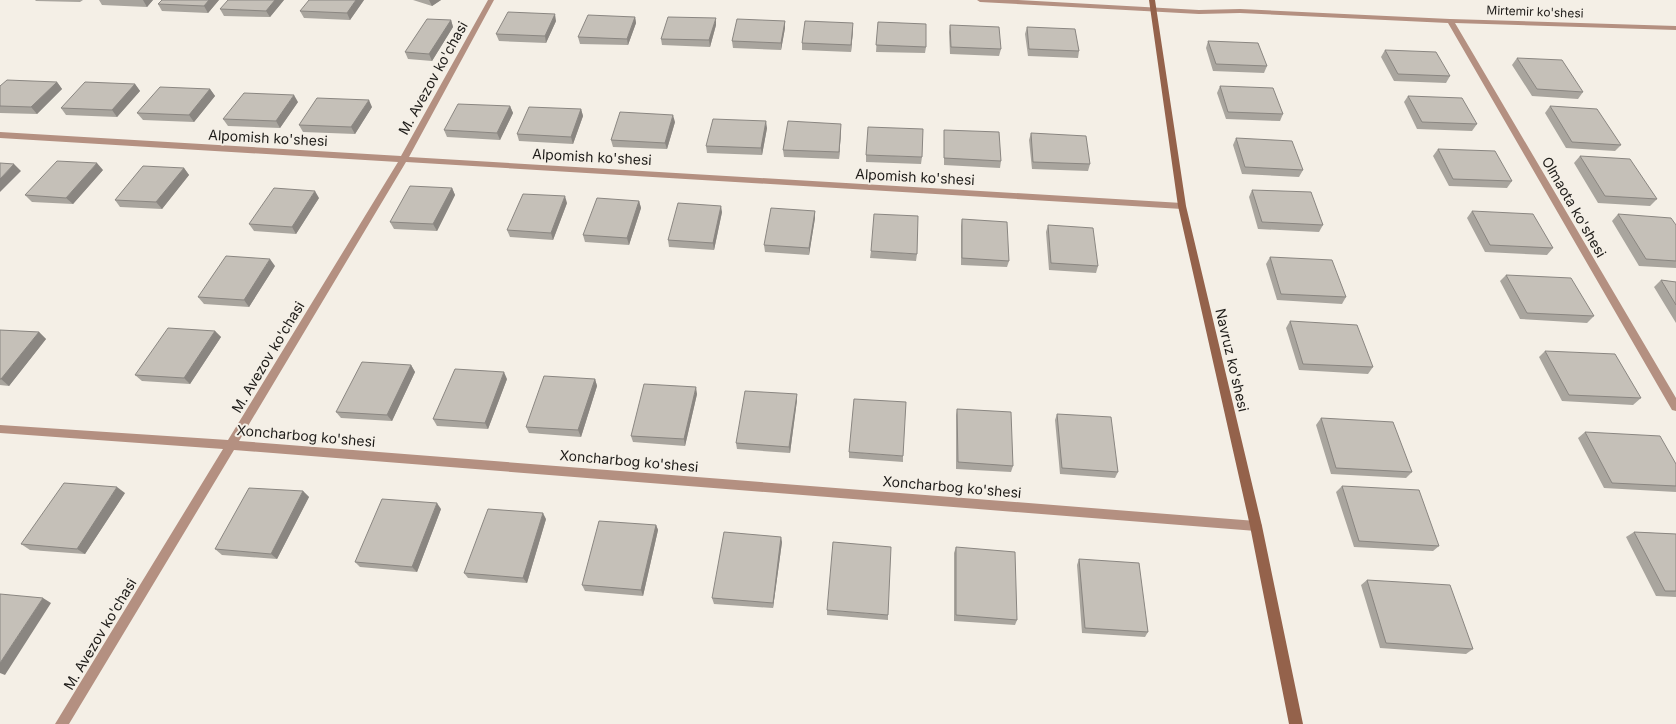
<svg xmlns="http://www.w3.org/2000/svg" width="1676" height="724" font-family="Inter,sans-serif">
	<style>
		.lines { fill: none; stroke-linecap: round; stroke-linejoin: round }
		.street { fill: #b49081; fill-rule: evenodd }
		.secondary { fill: #94624b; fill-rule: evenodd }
		.wall { fill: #a9a59e }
		.shaded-wall { fill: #8a8681 }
		.building { fill: #c5c0b8; stroke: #8a8681 }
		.labels { text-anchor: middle; stroke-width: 4; stroke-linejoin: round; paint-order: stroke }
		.far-street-label { font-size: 12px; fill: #1d1b18; stroke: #f4efe6 }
		.street-label { font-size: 14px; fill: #1d1b18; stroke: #f4efe6 }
	</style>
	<rect width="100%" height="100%" fill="#f4efe6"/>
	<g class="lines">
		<path class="street" d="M488 0H494L409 157 1182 203 1186 206 1182 209 406 162 239 441 1256 521 1260 522 1262 526 1260 530 1256 531 234 450 69 724H55L223 449 0 433V425L228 440 398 162 0 138V132L401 156Z
			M977 0H1018L1199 10 1240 9 1450 19 1676 26V30L1455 23 1676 398V411L1672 410 1448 23 1240 13 1199 14 980 2Z"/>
		<path class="secondary" d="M1149 0H1155L1186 206 1262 526 1303 724H1289L1250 526 1178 206Z"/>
	</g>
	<path class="wall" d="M35 0H83L80 2 36 1Z
		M99 0H153L147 7 102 5Z
		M219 0 208 13 162 11 158 4Z
		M284 0 270 17 224 16 220 9Z
		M364 0 350 20 304 18 300 11Z
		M413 0H441L432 6Z
		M635 17 636 23 628 45 580 44 578 37Z
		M451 20 453 27 432 61 408 59 405 52Z
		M556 21 546 43 499 41 496 34Z
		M785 21V28L781 50 733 48 732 41Z
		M878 22 926 47 925 53 876 52Z
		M716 25 710 47 662 45 661 39Z
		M950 25 1001 49 999 56 950 54 949 32Z
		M1027 27 1079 51 1078 58 1028 56 1025 34Z
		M853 30 851 52 802 50V43Z
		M1208 41 1267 66 1264 73 1213 71 1206 48Z
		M1385 50 1450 76 1446 83 1394 81 1381 57Z
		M1517 58 1583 92 1578 99 1532 96 1512 65Z
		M57 82 62 89 37 114 0 113V86Z
		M135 84 140 91 117 117 66 115 61 108Z
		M1220 86 1283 114 1280 121 1226 119 1217 93Z
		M210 89 215 96 194 122 143 120 137 113Z
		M1408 96 1477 124 1472 131 1417 129 1404 102Z
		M298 102 280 128 228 126 223 119Z
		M510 106 513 113 500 140 447 137 444 130Z
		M1550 106 1621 145 1615 151 1566 148 1545 113Z
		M372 107 355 134 303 132 299 125Z
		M581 109 583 116 573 144 519 141 517 134Z
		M675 122 667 149 613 147 611 140Z
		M767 128 762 155 707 153 706 146Z
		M944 130 1001 161 1000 168 944 165Z
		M841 131 839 159 784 157 783 150Z
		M1031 133 1090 164 1088 171 1032 169 1029 140Z
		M1236 138 1303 170 1299 177 1242 174 1233 145Z
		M1438 149 1512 181 1507 188 1449 186 1433 156Z
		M866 155 922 157 921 164 866 162Z
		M1580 156 1657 199 1650 206 1598 203 1574 163Z
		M184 168 189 175 162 209 120 207 115 200Z
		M103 170 73 204 32 202 25 195Z
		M452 188 455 195 437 231 394 229 390 222Z
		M1252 190 1323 225 1319 232 1258 229 1249 197Z
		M319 198 296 234 254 231 249 224Z
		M639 201 641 208 629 245 585 242 583 235Z
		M567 203 553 240 510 237 507 230Z
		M815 211V218L809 255 765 252 764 245Z
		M1472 211 1553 248 1547 255 1485 252 1467 218Z
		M722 212 714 250 669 247 668 240Z
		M1618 214 1676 225V268L1639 266 1612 221Z
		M962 219 1009 261 1007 267 961 265V226Z
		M1048 225 1098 266 1096 273 1049 270 1046 232Z
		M871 251 917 254 916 261 870 258Z
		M1270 257 1346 297 1342 304 1277 300 1266 264Z
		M275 266 249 307 204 304 198 297Z
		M1506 275 1594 316 1587 323 1520 319 1500 281Z
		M1661 280 1676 282V323L1654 287Z
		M1290 321 1373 367 1368 374 1299 370 1286 328Z
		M0 330 39 332 46 339 9 386 0 385Z
		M215 331 221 337 190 384 142 381 135 375Z
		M1545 351 1641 398 1633 405 1562 401 1539 357Z
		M411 365 415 372 392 421 341 418 336 412Z
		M507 379 488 429 437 426 433 419Z
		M595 379 597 386 581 437 529 433 526 427Z
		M697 394 685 446 633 442 631 436Z
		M797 400 790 453 737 449 736 443Z
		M957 409 1013 466 1011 472 956 469V415Z
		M1057 414 1118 472 1115 478 1060 474 1055 420Z
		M1321 418 1412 472 1406 478 1331 474 1316 425Z
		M1585 432 1676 464V492L1604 488 1578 438Z
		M849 452 903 456V462L849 458Z
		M1342 486 1439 546 1433 551 1354 547 1336 492Z
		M303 491 309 497 277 559 222 555 215 549Z
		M125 493 85 554 30 550 21 544Z
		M441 509 417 572 360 567 355 562Z
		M546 519 527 583 468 578 464 573Z
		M656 525 658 530 643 596 585 591 582 585Z
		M1634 532 1676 534V597L1656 596 1626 537Z
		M782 542 773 608 714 604 712 598Z
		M956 547 1017 620 1015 625 954 621V553Z
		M1079 559 1148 632 1145 637 1082 633 1077 565Z
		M1367 580 1473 649 1466 654 1380 648 1361 585Z
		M827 610 888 615V620L827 615Z"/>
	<path class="shaded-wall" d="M143 0H153L147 7Z
		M209 0H219L208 13 204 6Z
		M275 0H284L270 17 266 11Z
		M356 0H364L350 20 347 13Z
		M429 0H441L432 6Z
		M555 14 556 21 546 43 545 36Z
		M635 17 636 23 628 45 627 39Z
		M716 18V25L710 47 709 40Z
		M451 20 453 27 432 61 429 54Z
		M785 21V28L781 50V43Z
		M853 23V30L851 52V45Z
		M57 82 62 89 37 114 31 107Z
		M135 84 140 91 117 117 112 110Z
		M210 89 215 96 194 122 189 115Z
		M294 95 298 102 280 128 276 121Z
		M369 100 372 107 355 134 351 127Z
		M510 106 513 113 500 140 497 133Z
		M581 109 583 116 573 144 571 137Z
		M673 115 675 122 667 149 665 143Z
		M766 121 767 128 762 155 761 148Z
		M841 124V131L839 159V152Z
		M97 163 103 170 73 204 66 198Z
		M14 164 21 171 0 192V179Z
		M184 168 189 175 162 209 156 202Z
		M452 188 455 195 437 231 433 224Z
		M315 191 319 198 296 234 292 227Z
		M565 196 567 203 553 240 551 233Z
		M639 201 641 208 629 245 627 238Z
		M721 206 722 212 714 250 713 243Z
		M815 211V218L809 255V248Z
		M270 259 275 266 249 307 244 300Z
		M215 331 221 337 190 384 184 378Z
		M39 332 46 339 9 386 1 379Z
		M411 365 415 372 392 421 387 415Z
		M504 372 507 379 488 429 485 423Z
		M595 379 597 386 581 437 578 430Z
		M696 387 697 394 685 446 684 439Z
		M797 394V400L790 453 789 447Z
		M117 487 125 493 85 554 77 549Z
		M303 491 309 497 277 559 271 554Z
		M437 503 441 509 417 572 412 567Z
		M543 513 546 519 527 583 523 578Z
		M656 525 658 530 643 596 641 590Z
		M781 537 782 542 773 608V603Z
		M43 598 51 603 5 675 0 673V663Z"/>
	<path class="building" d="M162 0H209L204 6 158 4Z
		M228 0H275L266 11 220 9Z
		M309 0H356L347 13 300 11Z
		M508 12 555 14 545 36 496 34Z
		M588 15 635 17 627 39 578 37Z
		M668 17 716 18 709 40 661 39Z
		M427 19 451 20 429 54 405 52Z
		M737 19 785 21 781 43 732 41Z
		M805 21 853 23 851 45 802 43Z
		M878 22 926 24V47L876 45Z
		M950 25 999 27 1001 49 951 47Z
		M1027 27 1075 29 1079 51 1029 49Z
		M1208 41 1258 43 1267 66 1216 64Z
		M1385 50 1436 52 1450 76 1398 74Z
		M1517 58 1562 60 1583 92 1537 89Z
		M7 80 57 82 31 107 0 106V86Z
		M85 82 135 84 112 110 61 108Z
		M1220 86 1273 88 1283 114 1228 112Z
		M160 87 210 89 189 115 137 113Z
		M244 93 294 95 276 121 223 119Z
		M1408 96 1462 98 1477 124 1422 122Z
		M317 98 369 100 351 127 299 125Z
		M458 104 510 106 497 133 444 130Z
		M1550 106 1597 109 1621 145 1572 142Z
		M529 107 581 109 571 137 517 134Z
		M620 112 673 115 665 143 611 140Z
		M713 119 766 121 761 148 706 146Z
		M788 121 841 124 839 152 783 150Z
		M868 127 923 129 922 157 866 155Z
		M944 130 999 132 1001 161 944 158Z
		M1031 133 1086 136 1090 164 1033 162Z
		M1236 138 1292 141 1303 170 1245 167Z
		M1438 149 1495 151 1512 181 1453 179Z
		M1580 156 1630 159 1657 199 1605 196Z
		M57 161 97 163 66 198 25 195Z
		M0 163 14 164 0 179Z
		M143 166 184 168 156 202 115 200Z
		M410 186 452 188 433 224 390 222Z
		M274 188 315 191 292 227 249 224Z
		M1252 190 1311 192 1323 225 1262 222Z
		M523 194 565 196 551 233 507 230Z
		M597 198 639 201 627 238 583 235Z
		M678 203 721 206 713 243 668 240Z
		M771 208 815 211 809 248 764 245Z
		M1472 211 1533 214 1553 248 1490 245Z
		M874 214 918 216 917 254 871 251Z
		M1618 214 1671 218 1676 225V261L1646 259Z
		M962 219 1007 222 1009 261 962 258Z
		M1048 225 1093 228 1098 266 1051 263Z
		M226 256 270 259 244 300 198 297Z
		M1270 257 1332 260 1346 297 1281 294Z
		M1506 275 1571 278 1594 316 1527 313Z
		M1661 280 1676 282V305Z
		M1290 321 1357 325 1373 367 1303 364Z
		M168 328 215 331 184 378 135 375Z
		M0 330 39 332 1 379H0Z
		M1545 351 1615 354 1641 398 1569 395Z
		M362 362 411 365 387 415 336 412Z
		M455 369 504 372 485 423 433 419Z
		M544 376 595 379 578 430 526 427Z
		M644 384 696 387 684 439 631 436Z
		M745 391 797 394 789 447 736 443Z
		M854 399 906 402 903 456 849 452Z
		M957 409 1011 412 1013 466 958 462Z
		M1057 414 1111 417 1118 472 1062 468Z
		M1321 418 1393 422 1412 472 1336 468Z
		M1585 432 1660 436 1676 464V486L1612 483Z
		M64 483 117 487 77 549 21 544Z
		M1342 486 1419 490 1439 546 1359 541Z
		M249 488 303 491 271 554 215 549Z
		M382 499 437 503 412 567 355 562Z
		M488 509 543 513 523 578 464 573Z
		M599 521 656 525 641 590 582 585Z
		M724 532 781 537 773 603 712 598Z
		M1634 532 1676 534V591H1665Z
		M833 542 891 547 888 615 827 610Z
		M956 547 1015 552 1017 620 956 615Z
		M1079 559 1139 563 1148 632 1085 628Z
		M1367 580 1450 585 1473 649 1386 643Z
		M0 594 43 598 0 663Z"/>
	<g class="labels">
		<g class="far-street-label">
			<text transform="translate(1535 12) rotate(2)" y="4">Mirtemir ko'shesi</text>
		</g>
		<g class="street-label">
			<text transform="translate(433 78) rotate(-61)" y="5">M. Avezov ko'chasi</text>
			<text transform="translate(268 138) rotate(3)" y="5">Alpomish ko'shesi</text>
			<text transform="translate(592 157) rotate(3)" y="5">Alpomish ko'shesi</text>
			<text transform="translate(915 177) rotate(3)" y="5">Alpomish ko'shesi</text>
			<text transform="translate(1574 207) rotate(60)" y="5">Olmaota ko'shesi</text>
			<text transform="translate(268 357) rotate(-59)" y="5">M. Avezov ko'chasi</text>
			<text transform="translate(1232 360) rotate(77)" y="5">Navruz ko'shesi</text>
			<text transform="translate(306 436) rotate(5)" y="5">Xoncharbog ko'shesi</text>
			<text transform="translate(629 461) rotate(5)" y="5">Xoncharbog ko'shesi</text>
			<text transform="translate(952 487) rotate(5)" y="5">Xoncharbog ko'shesi</text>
			<text transform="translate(100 634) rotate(-59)" y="5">M. Avezov ko'chasi</text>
		</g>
	</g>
</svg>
